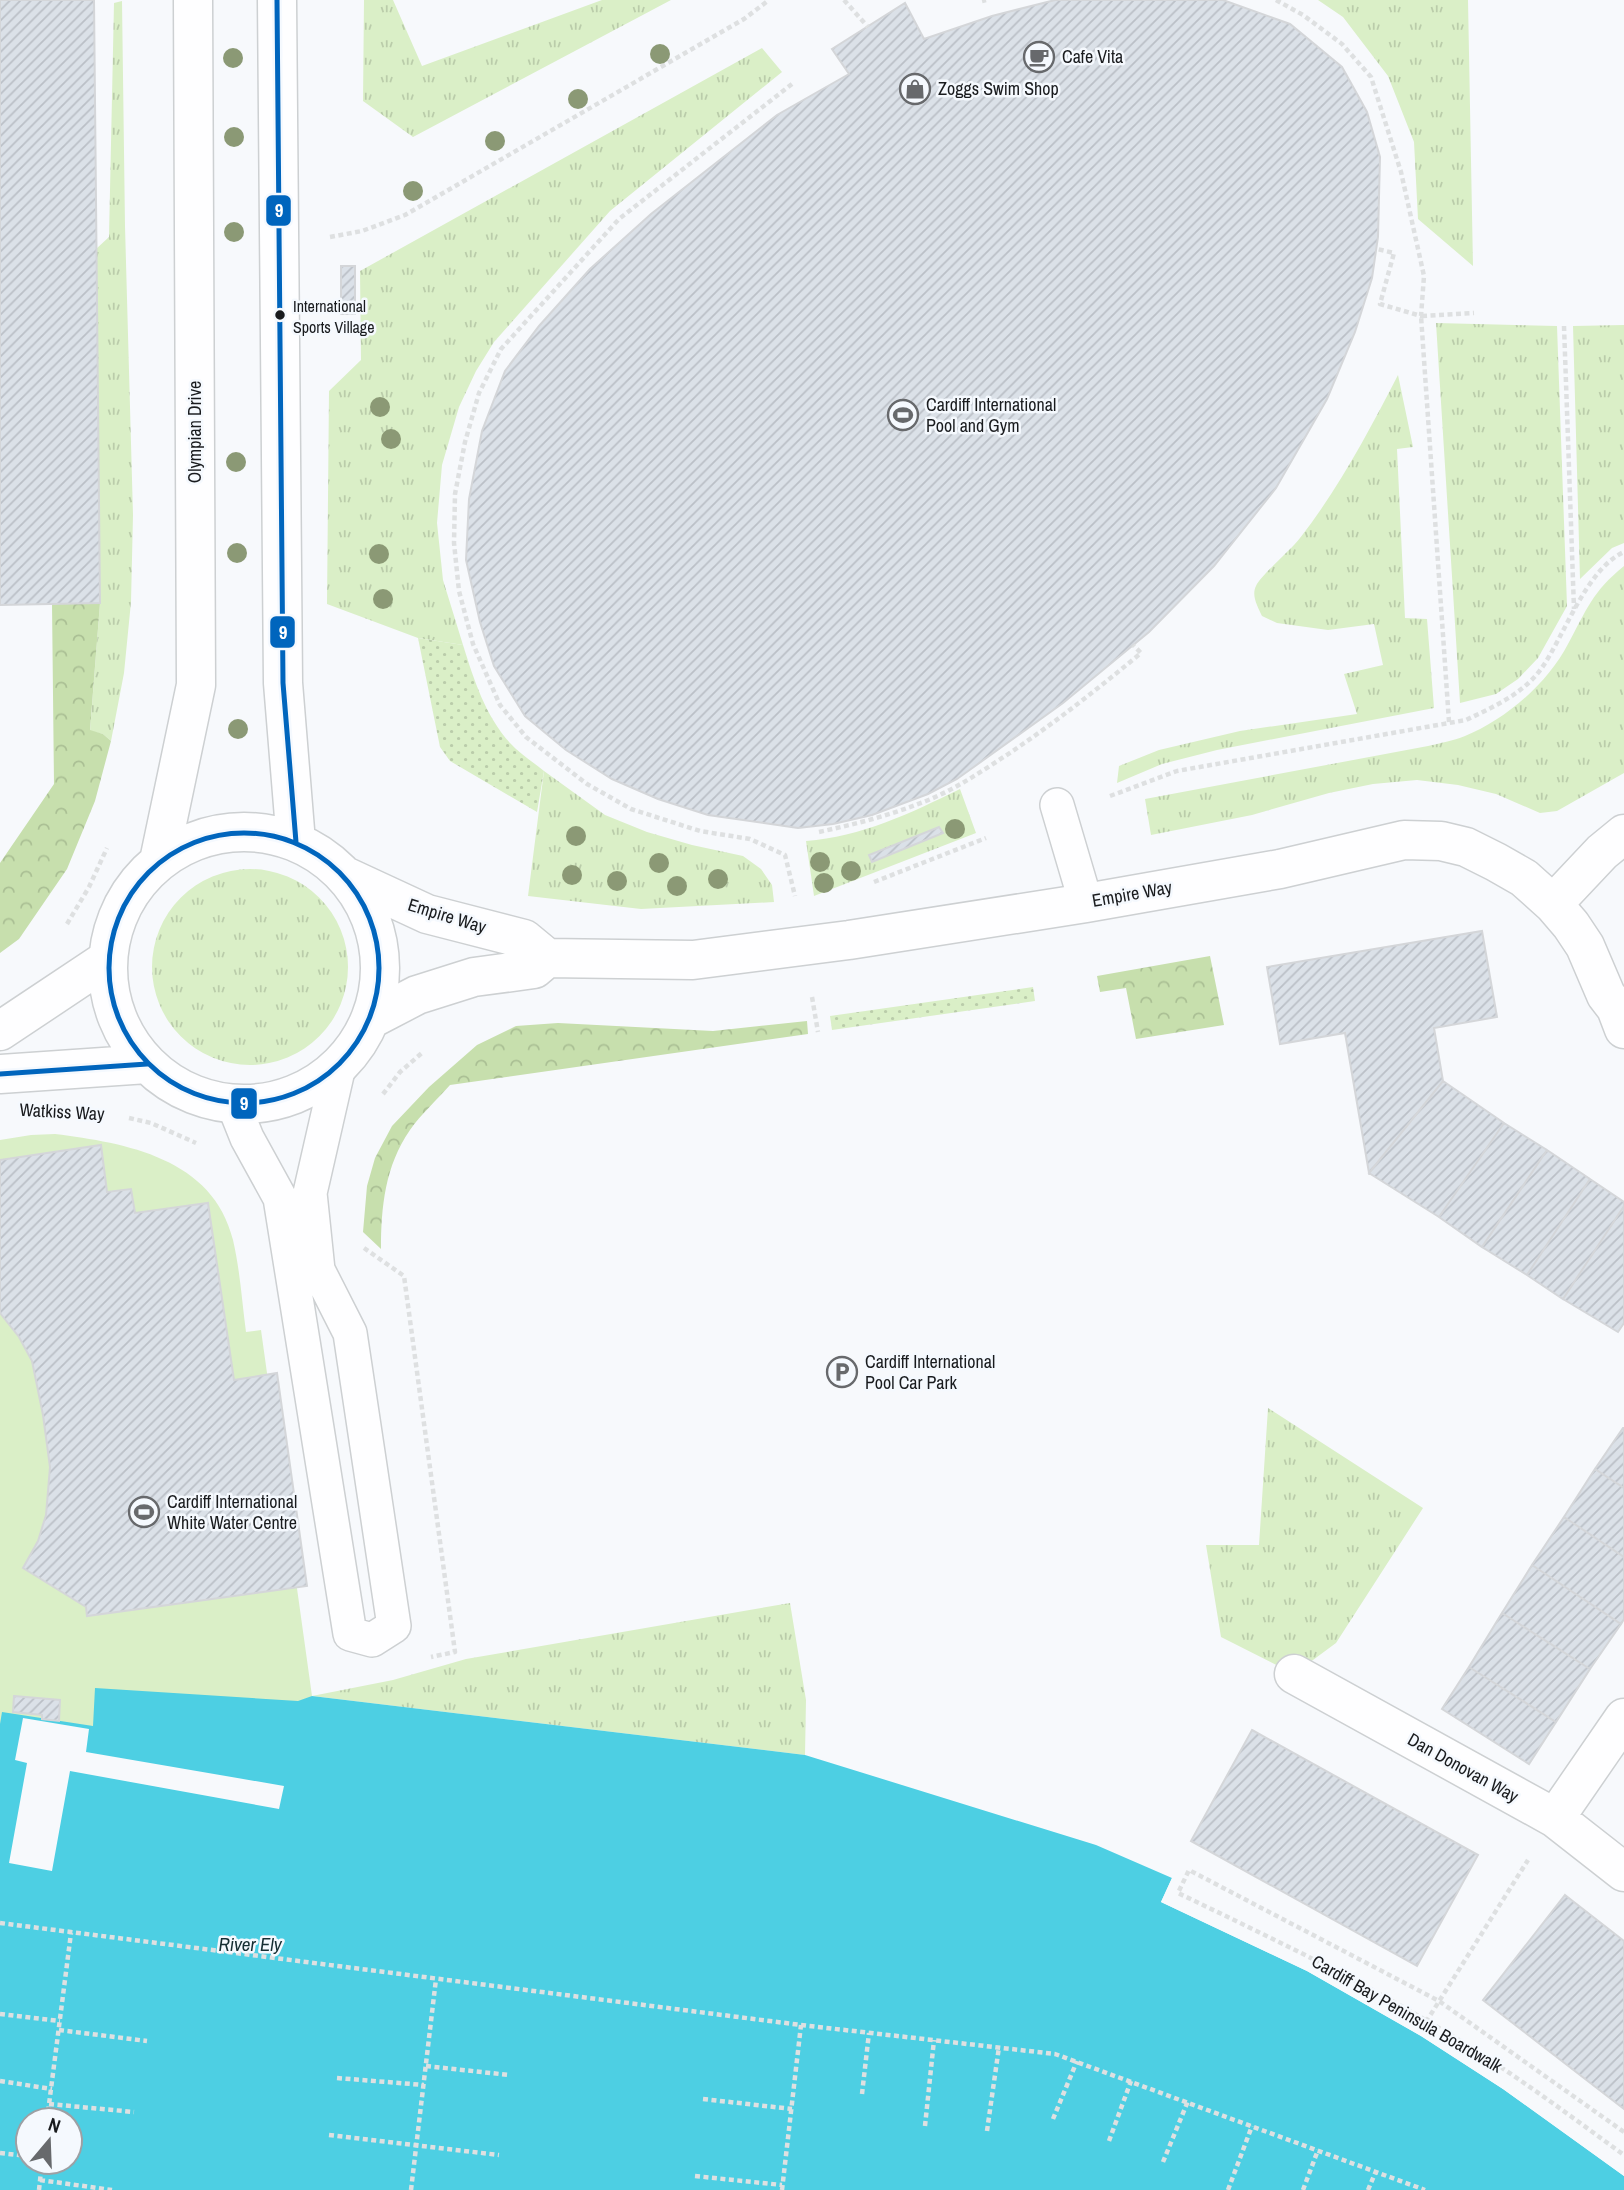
<svg xmlns="http://www.w3.org/2000/svg" width="1624" height="2190" font-family="'Archivo Narrow',sans-serif">
	<style>
		.grass { fill: url(#grass-tufts) }
		.forest { fill: url(#forest-crowns) }
		.garden { fill: url(#garden-dots) }
		.pitch { fill: #daefc7 }
		.water { fill: #4dcfe3; fill-rule: evenodd }
		.pier { fill: #f7f9fc }
		.building { fill: url(#building-hatch); stroke: #d4d6d9; stroke-width: 2 }
		.lines { fill: none; stroke-linecap: round; stroke-linejoin: round }
		.service-casing { stroke: #cdd0d2; stroke-width: 36 }
		.minor-casing { stroke: #cdd0d2; stroke-width: 41 }
		.path { stroke: #dee0e1; stroke-width: 4.5; stroke-dasharray: 5 3.5; stroke-linecap: butt }
		.service { stroke: #fefeff; stroke-width: 33 }
		.minor { stroke: #fefeff; stroke-width: 38 }
		.bus-1-casing { stroke: #f5f9fe; stroke-width: 10 }
		.bus-1 { stroke: #0065bd; stroke-width: 5 }
		.tree { fill: #8b9975 }
		.bus-dot { fill: #191b1e; stroke: #f5f9fe; stroke-width: 2.5 }
		.labels { text-anchor: middle; stroke-width: 5; stroke-linejoin: round; paint-order: stroke }
		.bus-label { font-size: 16px; fill: #191b1e; stroke: #f5f9fe; text-anchor: start }
		.poi-label { font-size: 18px; fill: #191b1e; stroke: #f5f9fe; text-anchor: start }
		.street-label { font-size: 18px; fill: #191b1e; stroke: #f5f9fe }
		.water-label { font-size: 19px; font-style: italic; fill: #162e33; stroke: #f5f9fe }
		.line-badge { stroke: #f5f9fe; stroke-width: 2.5 }
		.badge-label { font-size: 19px; text-anchor: middle; font-weight: bold; fill: #fff }
	</style>
	<defs>
		<pattern id="grass-tufts" width="24" height="20" patternUnits="userSpaceOnUse" patternTransform="scale(1.75)"><rect width="24" height="20" fill="#daefc7"/><path d="M3 7l-1-3M5 7V3M7 7l1-3M15 17l-1-3M17 17v-4M19 17l1-3" fill="none" stroke="#baccaa"/></pattern>
		<pattern id="forest-crowns" width="20" height="18" patternUnits="userSpaceOnUse" patternTransform="scale(1.75)"><rect width="20" height="18" fill="#c7dfad"/><path d="M2 6a3 3 0 1 1 6 0M12 15a3 3 0 1 1 6 0" fill="none" stroke="#aabf94"/></pattern>
		<pattern id="garden-dots" width="8" height="8" patternUnits="userSpaceOnUse" patternTransform="scale(1.75)"><rect width="8" height="8" fill="#daefc7"/><path d="M2 2h.1M6 6h.1" fill="none" stroke="#baccaa" stroke-width="1.8" stroke-linecap="round"/></pattern>
		<pattern id="building-hatch" width="6" height="6" patternUnits="userSpaceOnUse" patternTransform="scale(1.75)"><rect width="6" height="6" fill="#dbe1e8"/><path d="M-1 1l2-2M0 6l6-6M5 7l2-2" fill="none" stroke="#bbc0c7"/></pattern>
	</defs>
	<rect width="100%" height="100%" fill="#f7f9fc"/>
	<path class="grass" d="M364 0H393L422 66 602 0H671L413 137 363 101Z
		M1318 0H1468L1473 266 1418 219 1414 142 1388 76 1343 17Z
		M122 1 125 226 133 515 131 602 124 673 111 741 103 734 90 731 100 603 96 249 109 237 114 3Z
		M762 48 782 72 610 211 494 342 476 371 459 407 442 465 437 523 443 580 463 645 418 638 327 604 329 391 361 360 360 271Z
		M1436 323 1557 326 1567 606 1538 658 1518 679 1496 694 1460 703Z
		M1624 325V543L1612 548 1580 579 1573 326Z
		M1398 375 1413 447 1397 449 1405 618 1427 619 1434 708 1217 750 1162 764 1117 783 1119 766 1159 750 1240 731 1357 714 1344 674 1383 665 1374 624 1328 630 1277 623 1262 616C1258 607 1251 596 1256 586 1261 575 1291 550 1300 538 1339 488 1369 431 1398 375Z
		M1624 566V773L1557 811 1540 813 1496 794 1458 785 1417 780 1373 784 1329 793 1252 815 1151 835 1145 799 1428 746C1440 743 1453 741 1465 736 1505 720 1548 683 1568 644 1587 609 1592 592 1624 566Z
		M544 771 605 815 647 832 692 845 743 856 761 869 772 885 774 902 641 909 528 896Z
		M960 789 976 833 814 896 806 841C861 837 911 813 960 789Z
		M152 967a98 98 0 1 1 196 0a98 98 0 1 1-196 0Z
		M1268 1408 1423 1508 1336 1643 1294 1674 1221 1637 1206 1545H1259Z
		M790 1603 806 1700 805 1755 312 1696 393 1680 466 1659Z"/>
	<path class="forest" d="M100 603 90 730 103 734 111 741 95 801 67 869 19 939 0 953V863L54 784 52 604Z
		M1210 956 1224 1025 1136 1039 1126 988 1100 992 1097 976Z
		M807 1021 808 1034 450 1085C437 1100 421 1114 410 1130 385 1166 381 1207 381 1249L363 1232 367 1186 375 1158 392 1126 429 1087 477 1045 516 1026 558 1023 713 1031Z"/>
	<path class="garden" d="M418 638 463 645C474 680 485 715 510 743 519 753 533 762 544 771L537 812 450 761 440 747Z
		M1033 987 1035 1001 832 1030 830 1016Z"/>
	<path class="pitch" d="M55 1134C126 1143 213 1158 233 1240 240 1270 242 1302 246 1332L261 1330 312 1696 280 1910 0 1842V1140L31 1135Z"/>
	<path class="water" d="M95 1688 298 1701 312 1696 805 1755 1096 1845 1172 1878 1161 1902 1307 1971 1421 2036 1503 2089 1624 2176V2190H0V1724L2 1712 93 1726ZM28 2120H70V2162H28Z"/>
	<path class="pier" d="M23 1718 89 1729 86 1752 284 1786 279 1809 70 1771 52 1871 9 1863 27 1763 15 1760Z
		M1172 1878 1175 1879 1166 1900 1308 1968 1423 2033 1505 2086 1611 2161 1624 2172V2176L1503 2089 1421 2036 1307 1971 1161 1902Z"/>
	<path class="building" d="M0 0H94L100 603 0 605Z
		M1055 0H1223L1290 24 1342 67 1367 112 1380 157 1378 237 1372 278 1355 332 1327 399 1276 488 1214 566 1149 632 1063 703 957 779 928 794 872 815 833 824 798 828 708 815 658 799 612 779 566 750 525 716 494 666 480 622 466 560 469 499 482 431 505 371 539 326 590 269 651 214 777 115 849 74 832 49 905 3 924 39 992 16Z
		M341 266H355V314H341Z
		M939 827 943 833 872 862 869 855Z
		M1482 931 1497 1017 1434 1028 1443 1081 1369 1173 1345 1033 1280 1044 1267 967Z
		M1443 1081 1504 1123 1439 1217 1369 1173Z
		M1504 1123 1547 1150 1482 1247 1439 1217Z
		M101 1145 107 1192 131 1189 135 1213 208 1203 234 1380 277 1373 307 1586 87 1616 86 1607 23 1568 38 1541 46 1515 50 1467 43 1415 32 1361 19 1337 0 1313V1160Z
		M1547 1150 1590 1179 1527 1275 1482 1247Z
		M1590 1179 1624 1202V1206L1563 1299 1527 1275Z
		M1624 1206V1323L1618 1332 1563 1299Z
		M1623 1428H1624V1488L1595 1469Z
		M1595 1469 1624 1488V1557L1564 1517Z
		M1564 1517 1624 1557V1619L1621 1624 1532 1565Z
		M1532 1565 1621 1624 1590 1669 1502 1613Z
		M1502 1613 1590 1669 1556 1722 1469 1667Z
		M1469 1667 1556 1722 1529 1764 1442 1709Z
		M14 1696 60 1700 59 1721 42 1719V1715L13 1712Z
		M1252 1730 1478 1855 1417 1966 1191 1841Z
		M1565 1895 1624 1941V2109L1483 2000Z"/>
	<g class="lines">
		<g class="service-casing">
			<path id="service" d="M1057 805 1086 903
				M233 1103 247 1138 280 1198 350 1634 372 1640 394 1626 350 1333 318 1270 310 1193 339 1066"/>
		</g>
		<g class="minor-casing">
			<path id="minor" d="M277 0 283 683 296 842
				M108 968a136 136 0 1 1 272 0a136 136 0 1 1-272 0Z
				M159 861 196 685 193 0
				M345 876 427 914 524 939 547 958 693 960 849 940 1086 903 1280 869 1404 840 1441 841 1466 847 1496 862 1524 878 1553 904 1571 925 1585 946 1606 995 1616 1008 1624 1029
				M1553 904 1602 852 1624 834
				M371 1019 417 995 474 977 534 969 547 958
				M0 1031 108 959
				M0 1074 147 1064
				M1294 1674 1555 1818 1624 1872
				M1555 1818 1624 1718"/>
		</g>
		<path class="path" d="M844 0 868 27
			M1276 0 1303 15 1342 44 1371 77 1401 172 1424 276 1421 316 1380 304 1394 253 1377 249
			M982 1 986 0
			M792 84 619 219 501 349 479 393 465 442 455 494 454 543 459 591 473 644 500 705 526 737 587 784 631 809 700 831 750 839 785 855 795 896
			M330 237 362 231 405 215 744 19 769 0
			M1564 326 1574 609
			M1449 722 1421 316 1474 313
			M1110 796 1177 771 1466 720C1493 707 1523 694 1541 669 1564 637 1586 569 1624 552
			M819 832C856 824 891 815 926 801 951 791 973 777 996 762 1047 729 1094 692 1141 653L1133 645
			M874 882 986 838
			M67 924 89 887 107 848
			M812 997 818 1032
			M383 1094 400 1072 423 1052
			M129 1118 151 1123 196 1143
			M364 1248 404 1276 455 1652 431 1657
			M0 1923 801 2025 1055 2054 1425 2190
			M0 2014 60 2021
			M1426 2022 1528 1860
			M59 2030 147 2041
			M426 2066 509 2075
			M337 2078 424 2085
			M0 2081 52 2089
			M862 2094 869 2033
			M703 2099 792 2109
			M49 2104 134 2112
			M1053 2119 1077 2061
			M47 2120 71 1933
			M925 2126 934 2040
			M987 2131 999 2047
			M1624 2132 1439 2001 1189 1870 1178 1893C1288 1946 1400 1999 1502 2068 1544 2096 1584 2126 1624 2155
			M329 2135 499 2155
			M1109 2141 1131 2081
			M0 2153 28 2156
			M1163 2162 1188 2101
			M695 2176 782 2185
			M40 2180 112 2190
			M39 2190 42 2162
			M411 2190 436 1979
			M782 2190 801 2025
			M1228 2190 1252 2126
			M1303 2190 1318 2150
			M1368 2190 1376 2171"/>
		<use href="#service" class="service"/>
		<use href="#minor" class="minor"/>
		<g class="bus-1-casing">
			<path id="bus-1" d="M277 0 283 683 296 842
				M109 968a135 135 0 1 1 270 0a135 135 0 1 1-270 0Z
				M0 1074 147 1064"/>
		</g>
		<use href="#bus-1" class="bus-1"/>
	</g>
	<g class="tree">
		<circle cx="660" cy="54" r="10"/>
		<circle cx="233" cy="58" r="10"/>
		<circle cx="578" cy="99" r="10"/>
		<circle cx="234" cy="137" r="10"/>
		<circle cx="495" cy="141" r="10"/>
		<circle cx="413" cy="191" r="10"/>
		<circle cx="234" cy="232" r="10"/>
		<circle cx="380" cy="407" r="10"/>
		<circle cx="391" cy="439" r="10"/>
		<circle cx="236" cy="462" r="10"/>
		<circle cx="237" cy="553" r="10"/>
		<circle cx="379" cy="554" r="10"/>
		<circle cx="383" cy="599" r="10"/>
		<circle cx="238" cy="729" r="10"/>
		<circle cx="955" cy="829" r="10"/>
		<circle cx="576" cy="836" r="10"/>
		<circle cx="820" cy="862" r="10"/>
		<circle cx="659" cy="863" r="10"/>
		<circle cx="851" cy="871" r="10"/>
		<circle cx="572" cy="875" r="10"/>
		<circle cx="718" cy="879" r="10"/>
		<circle cx="617" cy="881" r="10"/>
		<circle cx="824" cy="883" r="10"/>
		<circle cx="677" cy="886" r="10"/>
	</g>
	<defs>
		<g id="cafe-ring" transform="scale(1.575)"><circle r="9.5" fill="#f5f9fe" stroke="#67696c" stroke-width="1.5"/><path d="M-5.5-4.5H6V0H3Q3 3.5 0 3.5H-2.5Q-5.5 3.5-5.5 0ZM3-3.2v2h1.7v-2ZM-6 4.5H4V6H-6Z" fill="#67696c"/></g>
		<g id="shop-ring" transform="scale(1.575)"><circle r="9.5" fill="#f5f9fe" stroke="#67696c" stroke-width="1.5"/><path d="M-5-2.5h2.3a2.7 3.5 0 0 1 5.4 0H5L5.5 6h-11ZM-1.5-2.5h3a1.5 2.3 0 0 0-3 0Z" fill="#67696c"/></g>
		<g id="stadium-ring" transform="scale(1.575)"><circle r="9.5" fill="#f5f9fe" stroke="#67696c" stroke-width="1.5"/><path d="M0-5a6.5 5 0 1 0 0 10a6.5 5 0 1 0 0-10ZM-3.5-1.8h7v3.6h-7Z" fill="#67696c"/></g>
		<g id="parking-ring" transform="scale(1.575)"><circle r="9.5" fill="#f5f9fe" stroke="#67696c" stroke-width="1.5"/><path d="M-3.5-5.5H1a3.5 3.5 0 0 1 0 7H-1V5.5H-3.5ZM-1-3.4V-.6H.8a1.4 1.4 0 0 0 0-2.8Z" fill="#67696c"/></g>
	</defs>
	<g fill-rule="evenodd">
		<use href="#cafe-ring" x="1039" y="57"/>
		<use href="#shop-ring" x="915" y="89"/>
		<use href="#stadium-ring" x="903" y="415"/>
		<use href="#parking-ring" x="842" y="1372"/>
		<use href="#stadium-ring" x="144" y="1512"/>
	</g>
	<circle class="bus-dot" cx="280" cy="315" r="6"/>
	<g class="labels">
		<g class="bus-label">
			<text x="293" y="312">International<tspan x="293" dy="21">Sports Village</tspan></text>
		</g>
		<g class="poi-label">
			<text x="1062" y="63">Cafe Vita</text>
			<text x="938" y="95">Zoggs Swim Shop</text>
			<text x="926" y="411">Cardiff International<tspan x="926" dy="21">Pool and Gym</tspan></text>
			<text x="865" y="1368">Cardiff International<tspan x="865" dy="21">Pool Car Park</tspan></text>
			<text x="167" y="1508">Cardiff International<tspan x="167" dy="21">White Water Centre</tspan></text>
		</g>
		<g class="street-label">
			<text transform="translate(195 432) rotate(-90)" y="6">Olympian Drive</text>
			<text transform="translate(1132 894) rotate(-10)" y="6">Empire Way</text>
			<text transform="translate(447 916) rotate(17)" y="6">Empire Way</text>
			<text transform="translate(62 1112) rotate(3)" y="6">Watkiss Way</text>
			<text transform="translate(1463 1768) rotate(29)" y="6">Dan Donovan Way</text>
			<text transform="translate(1407 2014) rotate(30)" y="6">Cardiff Bay Peninsula Boardwalk</text>
		</g>
		<g class="water-label">
			<text x="250" y="1951">River Ely</text>
		</g>
	</g>
	<g class="line-badge">
		<rect x="265" y="194" width="27" height="33" rx="7" fill="#0065bd"/>
		<rect x="269" y="615" width="27" height="34" rx="7" fill="#0065bd"/>
		<rect x="230" y="1087" width="28" height="33" rx="7" fill="#0065bd"/>
	</g>
	<g class="badge-label">
		<text x="279" y="217">9</text>
		<text x="283" y="639">9</text>
		<text x="244" y="1110">9</text>
	</g>
	<g transform="translate(49 2141) rotate(19)"><circle r="33" fill="#f5f9fe" stroke="#9da0a4" stroke-width="2"/>
	<path d="M0-5L12 26L0 18L-12 26Z" fill="#67696c"/>
	<text y="-10" font-size="19" font-weight="bold" text-anchor="middle" fill="#191b1e">N</text>
	</g>
</svg>
